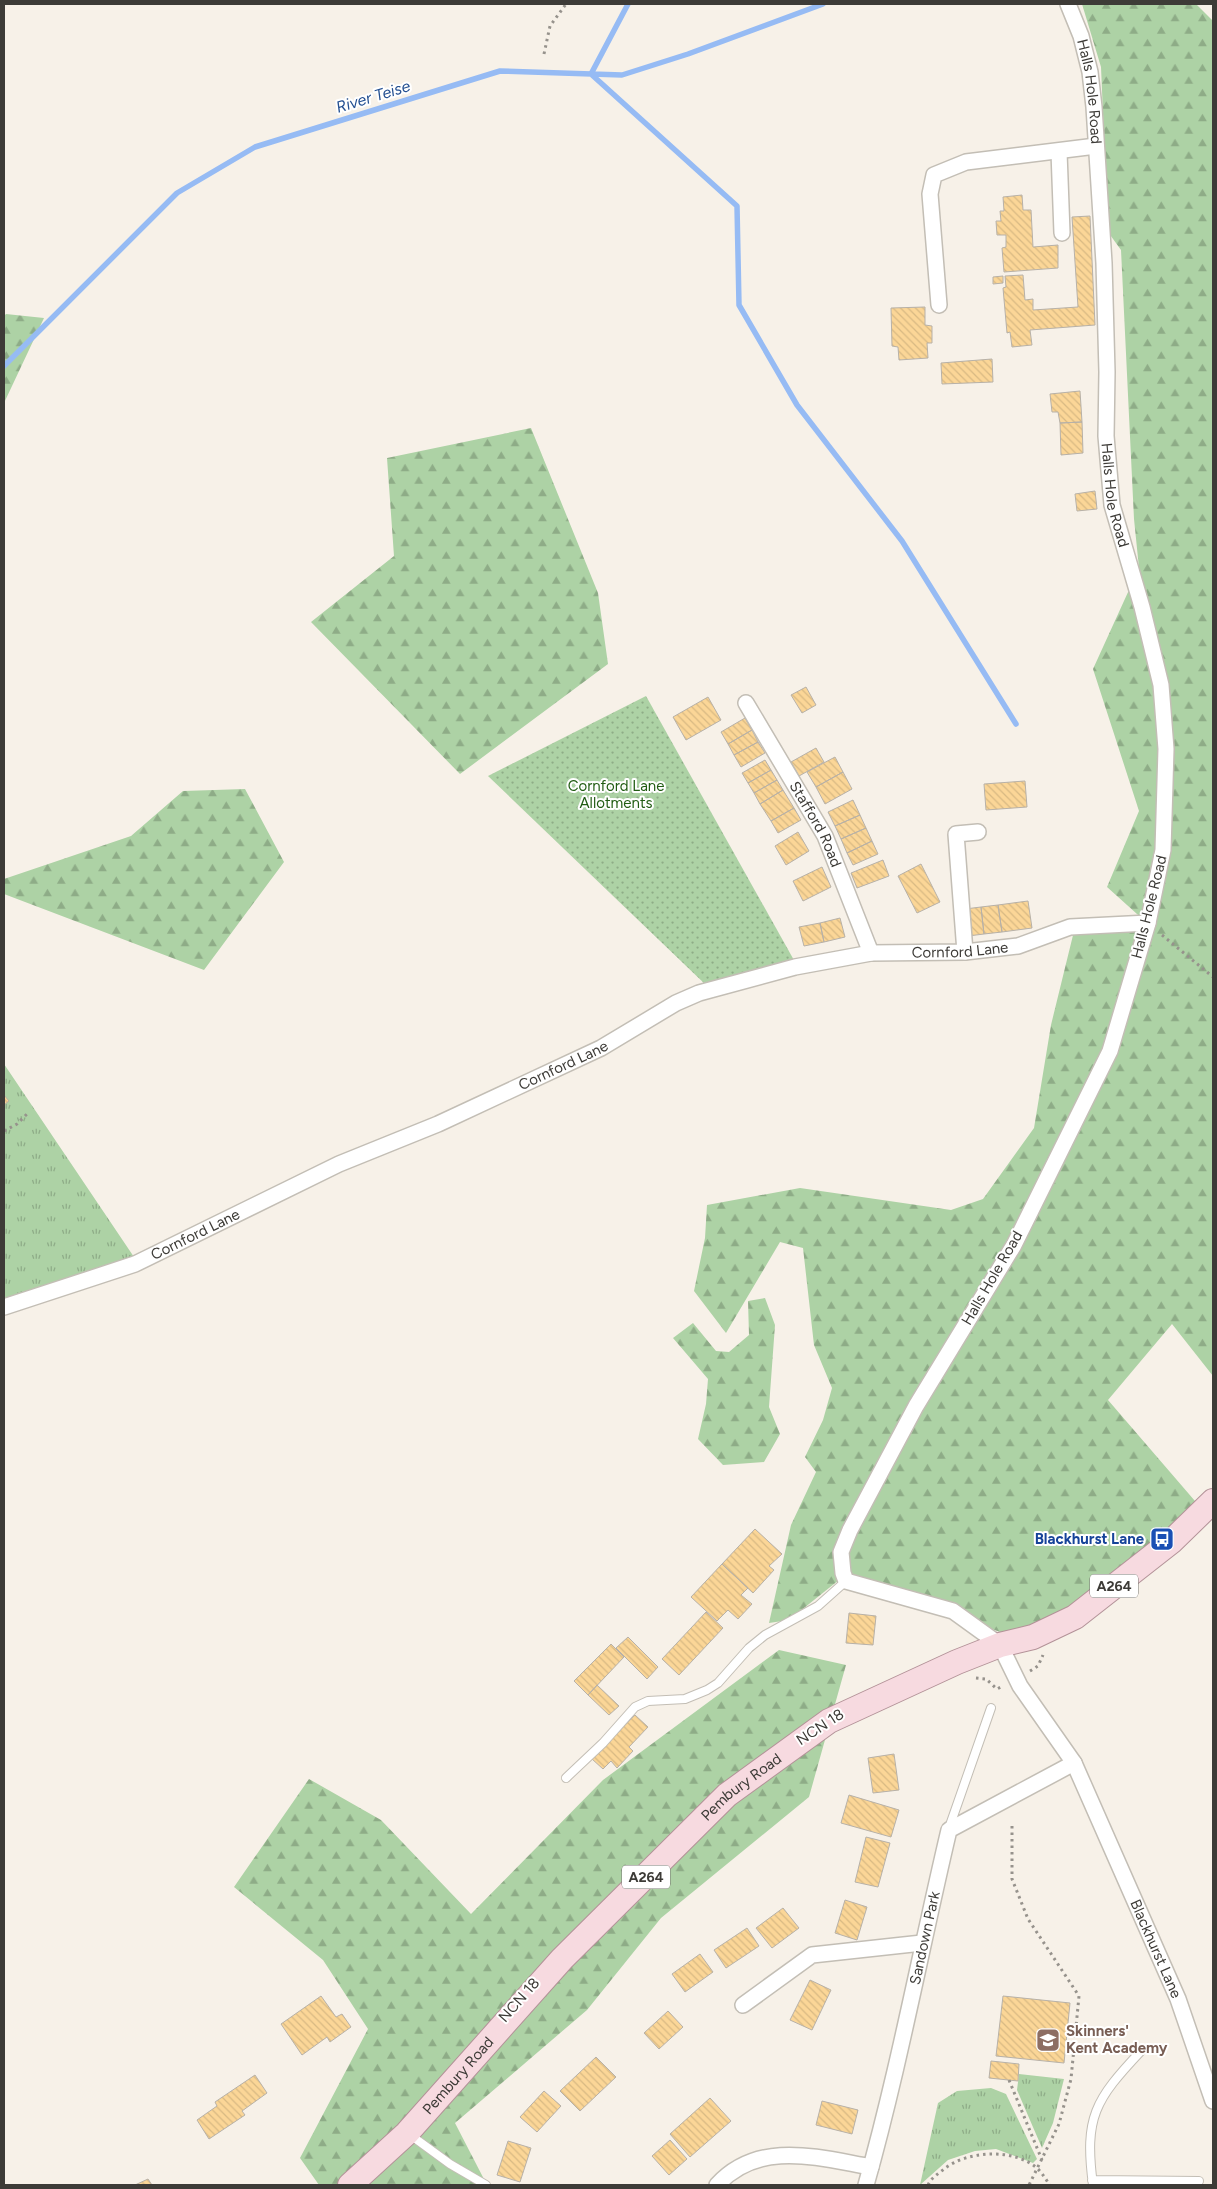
<svg xmlns="http://www.w3.org/2000/svg" width="1217" height="2189" font-family="Figtree,sans-serif">
	<style>
		.grass { fill: url(#grass-tufts) }
		.forest { fill: url(#forest-firs) }
		.garden { fill: url(#garden-dots) }
		.lines { fill: none; stroke-linecap: round; stroke-linejoin: round }
		.stream { stroke: #96bbf4; stroke-width: 5.5 }
		.building { fill: url(#building-back-hatch); stroke: #b7b1a8 }
		.service-casing { stroke: #c3beb5; stroke-width: 10 }
		.minor-casing { stroke: #c3beb5; stroke-width: 18 }
		.primary-casing { stroke: #b39298; stroke-width: 26 }
		.path { stroke: #96928c; stroke-width: 3; stroke-dasharray: 2.5 4; stroke-linecap: butt }
		.service { stroke: #fff; stroke-width: 8 }
		.minor { stroke: #fff; stroke-width: 15 }
		.primary { stroke: #f7dae0; stroke-width: 24 }
		.labels { text-anchor: middle; stroke-width: 4; stroke-linejoin: round; paint-order: stroke }
		.shield { fill: #fff; stroke: #777673; stroke-width: 1 }
		.shield-label { font-size: 14px; font-weight: bold; fill: #3d3b37 }
		.street-label { font-size: 15px; fill: #3d3b37; stroke: #fff }
		.park-label { font-size: 15px; fill: #215c13; stroke: #fff }
		.transit-label { font-size: 15px; font-weight: bold; fill: #164399; stroke: #fff; text-anchor: end }
		.education-label { font-size: 15px; font-weight: bold; fill: #785e54; stroke: #fff; text-anchor: start }
		.water-label { font-size: 16px; font-style: italic; fill: #234f91; stroke: #fff }
	</style>
	<defs>
		<pattern id="grass-tufts" width="24" height="20" patternUnits="userSpaceOnUse" patternTransform="scale(1.25)"><rect width="24" height="20" fill="#add2a5"/><path d="M3 7l-1-3M5 7V3M7 7l1-3M15 17l-1-3M17 17v-4M19 17l1-3" fill="none" stroke="#8eac87"/></pattern>
		<pattern id="forest-firs" width="22" height="20" patternUnits="userSpaceOnUse" patternTransform="scale(1.25)"><rect width="22" height="20" fill="#add2a5"/><path d="M5 1l3.5 6h-7zM16 11l3.5 6h-7z" fill="#8eac87"/></pattern>
		<pattern id="garden-dots" width="8" height="8" patternUnits="userSpaceOnUse" patternTransform="scale(1.25)"><rect width="8" height="8" fill="#add2a5"/><path d="M2 2h.1M6 6h.1" fill="none" stroke="#8eac87" stroke-width="1.8" stroke-linecap="round"/></pattern>
		<pattern id="building-back-hatch" width="6" height="6" patternUnits="userSpaceOnUse" patternTransform="scale(1.25)"><rect width="6" height="6" fill="#fbd697"/><path d="M-1 5l2 2M0 0l6 6M5-1l2 2" fill="none" stroke="#d8b983"/></pattern>
	</defs>
	<rect width="100%" height="100%" fill="#f7f1e8"/>
	<path class="grass" d="M4 1064 136 1260 4 1307Z
		M1019 2074 1064 2079 1053 2123 1042 2148 1017 2090Z
		M991 2088 1006 2094 1037 2159 1033 2163 996 2149 975 2151 948 2160 920 2185 938 2103 957 2091Z"/>
	<path class="forest" d="M1082 4H1196L1213 21V1376L1172 1324 1108 1400 1201 1508 1106 1588 1014 1637 844 1576 789 1620 769 1623 791 1525 816 1472 805 1457 823 1420 832 1388 814 1345 803 1248 780 1242 726 1333 694 1291 705 1238 707 1205 800 1188 951 1210 983 1199 1034 1128 1051 1025 1075 927 1147 923 1107 887 1139 811 1093 669 1139 568 1134 519 1121 250 1108 232 1101 67Z
		M6 314 44 318 4 403V316Z
		M531 428 598 593 608 664 460 774 311 622 394 556 387 458Z
		M245 789 284 862 204 970 4 894V879L131 836 183 791Z
		M765 1298 775 1325 769 1407 780 1434 764 1462 723 1465 698 1439 706 1404 708 1379 673 1338 693 1323 716 1351 729 1352 749 1335 748 1301Z
		M779 1650 846 1665 809 1797 661 1918 587 2010 455 2123 487 2185H319L300 2158 368 2029 323 1960 234 1887 309 1779 381 1820 471 1914 603 1780Z"/>
	<path class="garden" d="M646 696 795 962 707 986 488 776Z"/>
	<g class="lines">
		<path class="stream" d="M591 74 737 206 739 305 797 405 902 541 1016 724
			M591 74 628 4
			M4 366 177 193 255 147 500 71 622 75 688 54 823 4"/>
	</g>
	<path class="building" d="M1022 195 1023 210H1031L1033 247 1058 245V268L1004 272 1002 248 1006 247V235H997L996 221H1001L1000 211H1004L1003 197Z
		M1090 216 1095 325 1030 330 1032 345 1012 347 1010 332 1007 333 1003 288 1006 287 1005 276 1023 275 1025 300 1033 299V310L1078 307 1072 217Z
		M1003 276V283L993 284V277Z
		M925 307V325L932 326V343H927L928 358 899 360 898 347 892 346 891 308Z
		M992 359 993 382 942 384 941 363Z
		M1080 391 1082 422 1060 423 1058 412H1052L1050 394Z
		M1082 422 1083 453 1061 455 1060 423Z
		M1095 491 1097 509 1077 511 1075 494Z
		M806 687 816 705 802 713 791 695Z
		M708 697 721 720 686 740 673 717Z
		M745 718 752 730 728 744 721 732Z
		M752 730 758 742 734 755 728 744Z
		M758 742 765 753 741 767 734 755Z
		M816 748 824 762 799 776 791 762Z
		M835 757 843 772 816 787 807 772Z
		M765 760 771 770 748 783 742 773Z
		M771 770 777 780 754 793 748 783Z
		M843 772 852 789 825 804 816 787Z
		M777 780 783 790 760 804 754 793Z
		M1025 781 1027 807 986 810 984 784Z
		M783 790 794 808 771 821 760 804Z
		M853 800 860 815 835 826 828 812Z
		M794 808 801 820 778 833 771 821Z
		M860 815 866 828 841 839 835 826Z
		M866 828 872 841 847 853 841 839Z
		M798 832 809 851 786 865 775 846Z
		M872 841 878 854 853 865 847 853Z
		M883 860 889 876 857 888 851 873Z
		M921 864 940 902 917 913 898 876Z
		M822 867 831 887 803 901 793 881Z
		M1028 901 1032 928 1002 932 998 905Z
		M998 905 1002 932 984 934 981 907Z
		M981 907 984 934 968 936 965 909Z
		M840 918 845 937 824 942 820 923Z
		M820 923 824 942 804 946 799 927Z
		M4 1095 9 1101 4 1105Z
		M755 1529 782 1554 769 1566 774 1570 753 1593 722 1564Z
		M722 1564 748 1588 741 1595 752 1604 738 1619 728 1610 717 1621 691 1597Z
		M706 1612 723 1628 679 1675 662 1659Z
		M849 1613 876 1616 873 1645 846 1643Z
		M628 1637 658 1667 647 1679 616 1648Z
		M611 1644 624 1657 588 1695 574 1681Z
		M597 1685 619 1706 609 1715 588 1695Z
		M635 1715 648 1727 629 1747 633 1751 617 1768 611 1761 603 1769 592 1759Z
		M894 1754 899 1790 873 1793 868 1758Z
		M849 1795 899 1810 891 1837 841 1823Z
		M866 1837 890 1843 878 1887 855 1882Z
		M845 1900 867 1907 857 1940 835 1933Z
		M783 1908 799 1928 772 1948 756 1928Z
		M747 1928 759 1946 726 1968 714 1950Z
		M700 1954 713 1972 685 1992 672 1974Z
		M810 1980 831 1990 812 2030 790 2020Z
		M321 1996 336 2017 342 2014 351 2027 330 2042 327 2037 302 2055 281 2024Z
		M1003 1996 1070 2003 1064 2063 996 2056Z
		M668 2011 683 2027 659 2049 644 2033Z
		M596 2057 616 2077 580 2111 560 2091Z
		M991 2061 1019 2064 1018 2081 989 2078Z
		M255 2075 267 2093 242 2111 245 2115 209 2139 197 2120 217 2106 215 2102Z
		M544 2091 561 2106 537 2132 520 2117Z
		M710 2098 731 2121 690 2157 670 2134Z
		M822 2101 858 2110 852 2134 816 2125Z
		M670 2140 687 2159 669 2175 652 2156Z
		M508 2141 531 2148 520 2182 497 2175Z
		M148 2179 152 2185H135Z"/>
	<g class="lines">
		<g class="service-casing">
			<path id="service" d="M566 1778 603 1743 635 1707 648 1701 685 1699 707 1690 718 1683 749 1648 765 1635 818 1606 846 1581
				M949 1828 991 1708
				M409 2134 450 2164 486 2185
				M1092 2180 1199 2181
				M1093 2185C1084 2117 1095 2100 1141 2051"/>
		</g>
		<g class="minor-casing">
			<g id="minor">
				<path id="s1" d="M1068 4 1081 36 1090 72 1094 107 1104 263 1107 372 1106 436 1112 505 1142 607 1161 685 1166 749 1163 850 1148 923 1110 1051 1014 1245 916 1406 850 1530 841 1552 843 1573 846 1581 953 1611 1000 1645 1020 1686 1074 1763 1178 1999 1213 2101"/>
				<path d="M1059 152 1062 233"/>
				<path d="M939 305 930 194 934 175 966 162 1096 146"/>
				<path id="s2" d="M746 703 825 836 871 953"/>
				<path d="M965 952 956 834 978 832"/>
				<path id="s3" d="M4 1307 135 1264 339 1164 438 1124 601 1048 676 1003 699 993 795 967 871 953 965 952 1018 946 1070 927 1148 923"/>
				<path d="M743 2005 812 1955 922 1943"/>
				<path d="M717 2185C759 2139 819 2158 871 2167"/>
				<path id="s4" d="M866 2185C899 2068 921 1948 949 1830L1074 1763"/>
			</g>
		</g>
		<g class="primary-casing">
			<g id="primary">
				<path id="s5" d="M350 2185 407 2133 562 1959 727 1795 829 1721 957 1662 1000 1645 1033 1637 1075 1617 1172 1541 1213 1501"/>
			</g>
		</g>
		<path class="path" d="M544 54 550 26 566 4
			M1162 935 1213 977
			M4 1131 17 1124 29 1112
			M1030 1671 1038 1666 1043 1655
			M976 1678 986 1679 997 1689 1003 1686
			M1012 1826V1879L1028 1919 1079 1996 1071 2079 1059 2124 1029 2185
			M1009 2080 1042 2160
			M928 2185C931 2178 938 2174 944 2169 968 2150 1015 2148 1038 2169 1043 2174 1046 2180 1050 2185"/>
		<use href="#service" class="service"/>
		<use href="#minor" class="minor"/>
		<use href="#primary" class="primary"/>
	</g>
	<defs>
		<g id="bus-square" transform="scale(1.25)"><rect x="-9" y="-9" width="18" height="18" rx="4" fill="#1a4fb4" stroke="#fff"/><path d="M-5-6H5V4H4V6H2V4H-2V6H-4V4H-5ZM-3.5-4V0h7V-4ZM-3.5 1.2v1.5H-2V1.2ZM2 1.2v1.5H3.5V1.2Z" fill="#fff"/></g>
		<g id="school-square" transform="scale(1.25)"><rect x="-9" y="-9" width="18" height="18" rx="4" fill="#8d6e63" stroke="#fff"/><path d="M0-5L7-2L0 1L-7-2ZM-4 1L0 2.5L4 1V4Q0 6-4 4Z" fill="#fff"/></g>
	</defs>
	<g fill-rule="evenodd">
		<use href="#bus-square" x="1162" y="1539"/>
		<use href="#school-square" x="1048" y="2040"/>
	</g>
	<g class="labels">
		<g class="shield">
			<rect x="1090" y="1574.5" width="48" height="23" rx="4"/>
			<rect x="622" y="1865.5" width="48" height="23" rx="4"/>
		</g>
		<g class="shield-label">
			<text x="1114" y="1591">A264</text>
			<text x="646" y="1882">A264</text>
		</g>
		<g class="street-label">
			<text dy="5" stroke="none"><textPath href="#s1" startOffset="91">Halls Hole Road</textPath></text>
			<text dy="5" stroke="none"><textPath href="#s1" startOffset="496">Halls Hole Road</textPath></text>
			<text dy="5" stroke="none"><textPath href="#s2" startOffset="140">Stafford Road</textPath></text>
			<text transform="translate(1149 907) rotate(-76)" y="5">Halls Hole Road</text>
			<text dy="5" stroke="none"><textPath href="#s3" startOffset="1030">Cornford Lane</textPath></text>
			<text dy="5" stroke="none"><textPath href="#s3" startOffset="610">Cornford Lane</textPath></text>
			<text dy="5" stroke="none"><textPath href="#s3" startOffset="205">Cornford Lane</textPath></text>
			<text transform="translate(992 1278) rotate(-60)" y="5">Halls Hole Road</text>
			<text transform="translate(820 1727) rotate(-33)" y="5">NCN 18</text>
			<text dy="5" stroke="none"><textPath href="#s5" startOffset="559">Pembury Road</textPath></text>
			<text dy="5" stroke="none"><textPath href="#s4" startOffset="254">Sandown Park</textPath></text>
			<text dy="5" stroke="none"><textPath href="#s1" startOffset="2176">Blackhurst Lane</textPath></text>
			<text transform="translate(519 2000) rotate(-49)" y="5">NCN 18</text>
			<text dy="5" stroke="none"><textPath href="#s5" startOffset="154">Pembury Road</textPath></text>
		</g>
		<g class="park-label">
			<text x="616" y="791">Cornford Lane<tspan x="616" dy="17">Allotments</tspan></text>
		</g>
		<g class="transit-label">
			<text x="1144" y="1544">Blackhurst Lane</text>
		</g>
		<g class="education-label">
			<text x="1066" y="2036">Skinners'<tspan x="1066" dy="17">Kent Academy</tspan></text>
		</g>
		<g class="water-label">
			<text transform="translate(373 96) rotate(-17)" y="6">River Teise</text>
		</g>
	</g>
	<rect width="1217" height="2189" fill="none" stroke="#3d3b37" stroke-width="10"/>
</svg>
